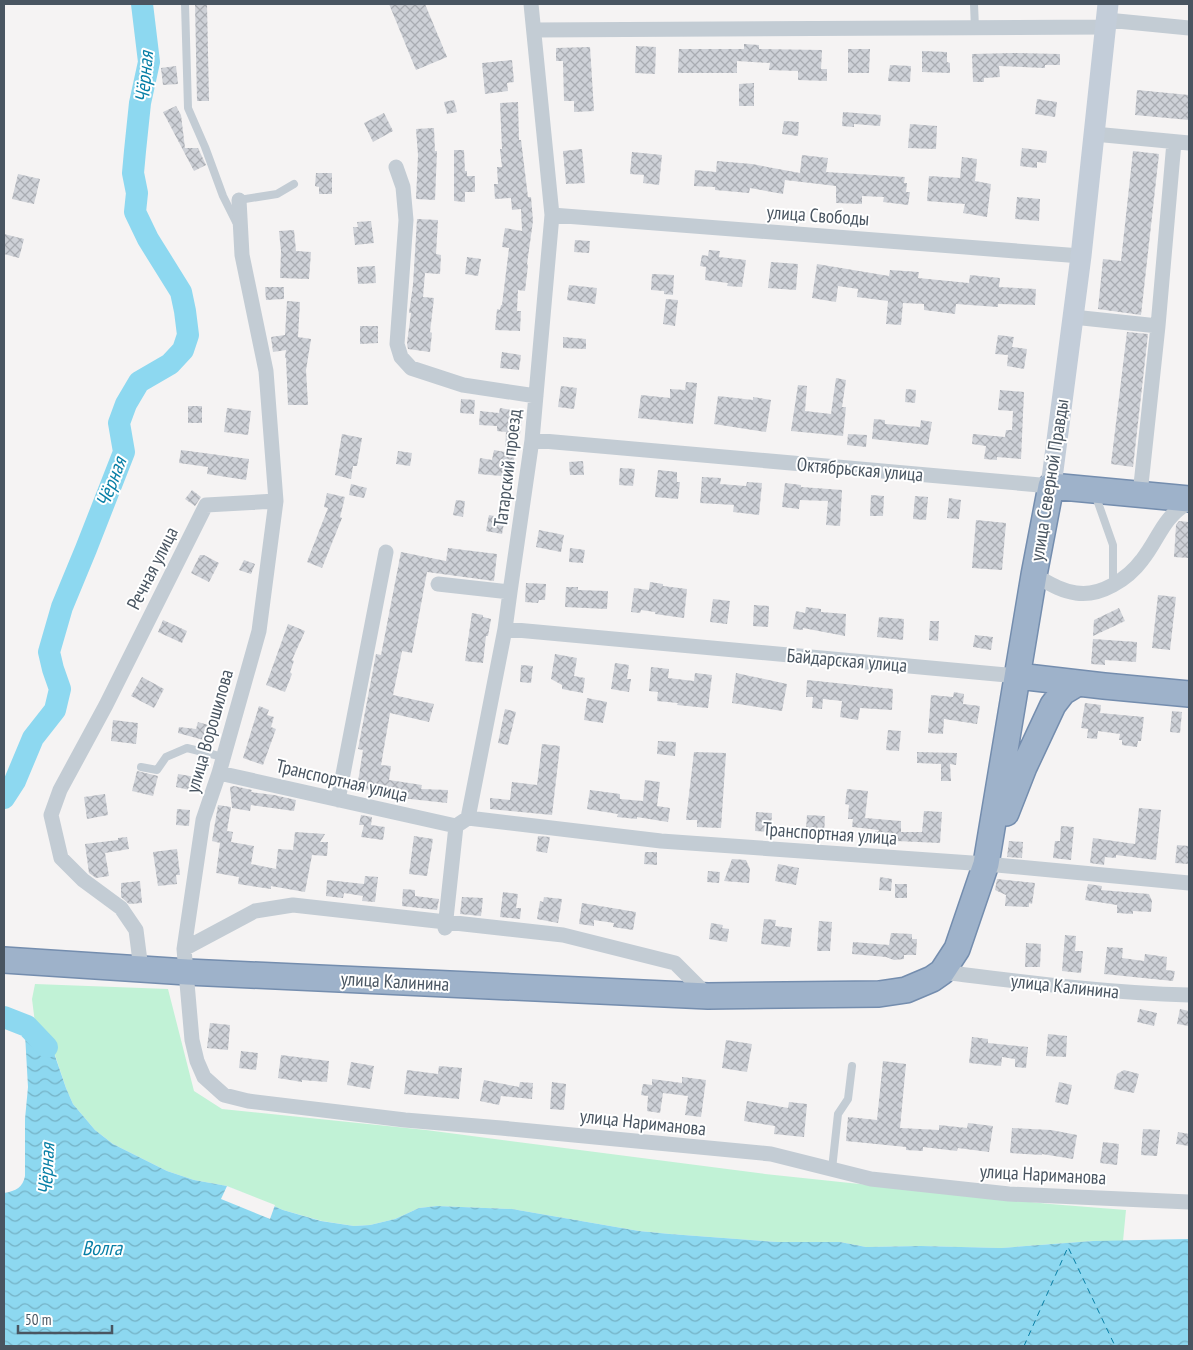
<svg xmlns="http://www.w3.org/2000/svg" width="1193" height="1350" font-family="'PT Sans Narrow',sans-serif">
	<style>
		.green { fill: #c1f2d6 }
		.water { fill: url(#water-waves) }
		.pier { fill: #f5f3f3 }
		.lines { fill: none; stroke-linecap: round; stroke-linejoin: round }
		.river { stroke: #8dd8f0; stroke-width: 22 }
		.ferry { stroke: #087fa6; stroke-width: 1; stroke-dasharray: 6 5; stroke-linecap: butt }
		.building { fill: url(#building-cross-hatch) }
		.trunk-casing { stroke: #748dae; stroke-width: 28 }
		.service { stroke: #c3ccd4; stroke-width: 8 }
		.minor { stroke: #c3ccd4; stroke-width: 15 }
		.secondary { stroke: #c3cdd9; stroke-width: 21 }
		.trunk { stroke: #9eb2ca; stroke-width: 25 }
		.labels { text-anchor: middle; stroke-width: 4; stroke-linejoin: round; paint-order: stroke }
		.street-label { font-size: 19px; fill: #495561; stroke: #fff }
		.water-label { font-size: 20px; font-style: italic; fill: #087fa6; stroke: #fff }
	</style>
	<defs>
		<pattern id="water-waves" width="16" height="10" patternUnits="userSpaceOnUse" patternTransform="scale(1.25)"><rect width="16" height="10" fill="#8dd8f0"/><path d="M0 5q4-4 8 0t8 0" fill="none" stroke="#75b2c6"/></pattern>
		<pattern id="building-cross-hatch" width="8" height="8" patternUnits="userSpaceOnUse" patternTransform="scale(1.25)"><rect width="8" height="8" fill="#ced1d7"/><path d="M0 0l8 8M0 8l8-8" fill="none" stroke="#a9acb2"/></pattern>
	</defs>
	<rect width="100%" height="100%" fill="#f5f3f3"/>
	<path class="green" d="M35 984 168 989 194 1091 222 1109 426 1130 765 1174 1050 1204 1126 1210 1123 1241H1093L1001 1248 921 1246 866 1247 840 1242H777L670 1234 639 1231 512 1209 437 1206 419 1208 395 1219 370 1225 354 1226 322 1221 283 1210 227 1186 194 1180 167 1171 113 1144 95 1130 73 1104 66 1088 53 1049 46 1036 35 1023 32 999Z"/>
	<path class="water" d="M35 1023 46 1036 53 1050 66 1088 73 1104 95 1130 113 1144 167 1171 194 1180 227 1186 283 1210 321 1221 354 1226 370 1225 395 1219 419 1208 437 1206 512 1209 639 1231 670 1234 777 1242H840L866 1247 921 1246 1001 1248 1093 1241 1189 1239V1346H4V1193C16 1191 23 1187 25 1176V1119L28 1087 25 1034 27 1026Z"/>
	<path class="pier" d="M227 1186 275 1205 270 1219 221 1199Z"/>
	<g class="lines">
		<path class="river" d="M4 798 15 781 33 738 55 710 60 689 53 669 49 652 62 607 86 549 124 452 119 423 126 404 139 382 170 364 183 350 188 335 185 311 181 292 148 239 135 212 137 193 133 173 135 151 140 103 149 62 142 4
			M4 1017 27 1026 47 1047"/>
		<path class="ferry" d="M1024 1346 1068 1247 1115 1346"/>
	</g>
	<path class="building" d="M195 4H207L209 101H197Z
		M389 4H425L447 57 416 70Z
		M744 44 759 45V49L822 50 821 69H827V81L798 80V71L769 70 770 63 737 61V73H678L679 49H744Z
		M636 46 656 47 655 74 635 73Z
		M590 47 594 111 574 112V101H564L563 61H556V48Z
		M848 49H870L869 73H848Z
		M922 51 947 52V62L950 63V73L922 72Z
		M1014 53 1060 54V65H1045V68L999 66 1000 77 984 78V82H973L972 54Z
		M512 60 514 82 507 83 508 91 485 94 482 63Z
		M890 65 911 66 910 82 888 81Z
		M176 66 178 84 163 85 161 68Z
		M754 83V106H739V84Z
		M1137 90 1189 95V120L1135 115Z
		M1037 99 1057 102 1055 117 1035 114Z
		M454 100 457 112 447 114 444 102Z
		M518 102 519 140H521L528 197H531L533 221 527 264 528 265 525 291 518 290 517 311H521L520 331 495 330 497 309 500 310 501 305H502L509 248 502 247 505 228 522 231 521 209 512 210 511 198 495 199 494 184H498L497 167H502L500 149H502L500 103Z
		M176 106 181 115 185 148H198L206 165 194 171 163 112Z
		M843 112 881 115 880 126 854 124V127L842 126Z
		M384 113 393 131 373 142 364 123Z
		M784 121 799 122 798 136 782 134Z
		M910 124 937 126 936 149 908 148Z
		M434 128 435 151H437L435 200 416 199 418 155 416 129Z
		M1022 148 1047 151 1046 163 1037 162V168L1020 166Z
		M582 149 585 183 566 184 563 151Z
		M454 150H464L465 171H467V176H475V192H465V202L454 201Z
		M1133 151 1159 154 1141 315 1098 309 1103 259 1121 261Z
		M632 152 662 155 659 185 643 183 644 175 630 174Z
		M802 155 828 158 826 172 905 177 904 183H907L906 192H910L908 205 883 202 884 197 862 196V204L836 203V186L785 180 783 194 750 188 749 193 715 190V187L694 186 695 170 716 172 717 161 752 164 800 173Z
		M962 157 977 159 975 181 991 184 987 217 963 213 965 204 927 201 929 176 960 178Z
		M316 173H332V194H319V187L315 186Z
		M18 174 40 179 34 204 12 199Z
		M1017 197 1040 199 1039 221 1015 219Z
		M417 219 438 220 436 254 441 255 440 274 425 273 423 297 434 298 430 332 432 333 430 352 408 349 407 343 411 313H409L413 285Z
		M371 221 374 243 355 245 353 227H358L357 222Z
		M294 230 296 251 311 252 309 279 280 278 281 251 279 231Z
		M4 234 24 239 19 258 4 254Z
		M575 240 590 241 589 253 574 252Z
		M709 250 720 251 719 257 746 260 742 287 727 286 728 283 705 280 706 267 700 266 702 255 708 256Z
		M467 257 481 259 478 276 465 274Z
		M771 262 798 264 796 290 768 288Z
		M817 264 889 276 890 270 919 272 918 278 969 283 970 275 1000 278 999 287 1036 289 1035 305 998 304V307L956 304 955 314 924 310V304L903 303 901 325 886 324 888 301 857 297 858 289 838 286 836 302 812 298Z
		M375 266 376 283 358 284 357 267Z
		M652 274 674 275 673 295 664 294V291L651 290Z
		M569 285 597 288 595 304 567 300Z
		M265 287H284V299L266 300Z
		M666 299 678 300 675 326 663 324Z
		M287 301 300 302 298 337 311 339 306 370 308 405H288L286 358H285L286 350 273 352 271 337 285 335Z
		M360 326H378V343L360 344Z
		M1127 332 1148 334 1133 467 1111 464Z
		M998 335 1014 337 1012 347 1027 349 1024 369 1007 366 1008 355 995 354Z
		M563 337 586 339V349L563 348Z
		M502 352 521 355 519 370 500 368Z
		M836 378 846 380 842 407H846L843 436 791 431 798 385 807 386 805 411 831 414Z
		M686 382 697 383 693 424 638 418 641 395 670 398V389L685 390Z
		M561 386 577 388 574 409 558 407Z
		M906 389 916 390 915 403 905 402Z
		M1000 390 1024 392 1021 459 997 457V460L984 459 986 446 972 444 973 434 1005 437 1006 430H1012L1013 411 998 410Z
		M718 396 753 400V397L771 400 766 432 714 424Z
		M461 399 475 400 474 414 460 413Z
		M188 406H202V423H188Z
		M227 408 251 411 248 435 224 432Z
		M500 408 523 412 520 434H517L511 485 501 484 502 476 478 474 480 458 492 460 494 450 505 452 506 432 497 431V426L479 425 480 411 499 413Z
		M874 419 885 420V424L920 427 921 420 932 422 928 445 872 439Z
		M342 434 362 438 357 466H353L351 479 335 475Z
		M848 434 867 435 866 447 847 445Z
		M181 450 249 459 246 480 207 474 208 467 179 463Z
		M398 451 412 453 410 466 396 464Z
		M583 461 584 475H570L569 462Z
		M620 468 635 469 633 486 619 485Z
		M658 470 677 472V482H680L678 499 655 497Z
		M702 477 721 478 720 484 746 486 747 482 762 483 759 515 733 512 734 505 700 503Z
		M785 483 801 485V487L842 490 840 526 826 525 828 501 800 500 799 509 782 507Z
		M351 484 367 488 364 498 349 495Z
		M192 490 201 497 195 506 185 499Z
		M327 493 345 497 340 517 342 518 322 568 307 562 328 508 324 507Z
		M871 495 884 496 883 516H870Z
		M915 496 928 497 926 520 913 519Z
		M949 498 961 500 959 519 947 518Z
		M456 500 465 501 463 517 453 515Z
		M489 515 505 518 502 534 486 531Z
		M976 520 1006 523 1002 570 972 568Z
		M1179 521 1189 522V558L1174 557 1176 525Z
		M539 530 564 535 561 552 536 547Z
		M448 548 497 554 494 581 427 572 412 653 402 651 393 695 434 704 429 722 390 713 381 765 391 766 389 780 422 785 421 789 448 790 447 803 401 798V795L357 788 363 750 358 749 376 654 381 655 401 552 446 561Z
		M570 548 585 550 583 563 569 562Z
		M200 555H204L219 563 209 582 191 573Z
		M244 560 255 564 251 574 239 570Z
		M650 582 663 584V586L687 589 684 618 655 614V612L641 610 640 613 631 612 634 588 649 590Z
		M526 583 546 584 545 600H539L538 603 525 602Z
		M566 587H578V590L608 591 607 609 565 607Z
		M1158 595 1176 597 1170 650 1152 648Z
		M713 599 730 601 727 624 710 622Z
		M754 605 769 606 768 627 753 626Z
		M806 607 821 609V612L846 614 845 636 803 628V630L793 629 796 611 805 613Z
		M1119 608 1125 621 1093 636 1094 620Z
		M472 613 483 615V617L491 619 488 636H486L483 663 465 661Z
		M879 617 904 619 903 640 877 637Z
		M163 620 187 631 182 643 158 632Z
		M930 621H939L938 641 929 640Z
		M288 624 305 631 292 660 294 661 290 672 292 674 285 692 266 685Z
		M975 635 993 637 991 650 973 647Z
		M1093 639 1137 642 1136 662 1105 660V665L1091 664Z
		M555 654 577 658 574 676 585 678 583 693 562 689V685L551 679Z
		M615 663 629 665 627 679H631L629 692 611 689Z
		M521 665 533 666 531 683 520 682Z
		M651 667 669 669 668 678 694 681 695 673 712 675 708 708 677 705 678 703 657 701 658 692 649 691Z
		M736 673 787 684 782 711 732 703Z
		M142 677 164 689 154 708 131 696Z
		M807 680 893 689 892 710 860 708 858 720 840 717 842 701 823 699 822 709 812 708 813 697H806Z
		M954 692 964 694 963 704 980 706 977 724 944 719 943 734 928 733 931 695 953 697Z
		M587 698 607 702 603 723 584 720Z
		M1085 703 1101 705 1100 713 1144 717 1141 741H1138L1137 747 1122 745V740H1119L1120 734 1098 731 1097 739 1087 738 1088 729 1081 728Z
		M259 706 269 710 267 715 274 717 271 727 276 729 263 765 243 758Z
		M505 709 516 712 508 745 498 743Z
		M1172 711 1182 712 1180 733 1170 732Z
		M113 720 138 723 136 744 111 741Z
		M198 722 215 727 211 742 178 733 179 727 196 729Z
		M888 730 901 731 899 751 886 750Z
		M658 741 676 742 675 756 657 754Z
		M542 744 560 746 552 815 490 809V798L510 800 512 782 537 785Z
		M694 752 726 753 721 828 697 827V820H686Z
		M917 752 957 753 956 765 950 764 951 781H941V764L917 763Z
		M137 771 158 776 153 796 132 791Z
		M178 774 196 777 194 791 176 787Z
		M645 780 660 782 657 806 670 808 668 822 637 817V819L617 817 618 814 587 809 590 790 620 794V799L643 801Z
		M234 786 252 790 251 792 274 795 296 800 294 811 251 805 250 811 232 808 230 787Z
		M847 789 868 791 865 818 901 821V832H922L924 811 942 812 940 843 875 840V831L878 832 879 830 852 827 853 819H848L849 805 845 804Z
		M105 794 108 815 87 819 84 797Z
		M218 805 231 807 227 831 233 832 231 842 254 846 251 864 276 869 278 849 293 850 295 832 325 834 320 842H328L327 856 312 855 305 892 271 886V889L238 884 239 877 216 873 220 843 212 841Z
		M1139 808 1161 810 1156 860 1116 855V858L1105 857 1104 865 1090 863 1093 838 1135 844Z
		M177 809 190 810 189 826 176 825Z
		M756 812 772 813 771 832 755 831Z
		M361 815 372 817 371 825 385 827 383 840 361 837 364 825H359Z
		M807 815 825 816 824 836 810 835 806 829Z
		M1061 826 1074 827 1071 860 1053 858 1055 841H1060Z
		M414 836 433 839 427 876 409 874Z
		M538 836 550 837 547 853 536 851Z
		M127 837 129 849 105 853 109 876 96 878 89 873 85 844 118 840V838Z
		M1009 841 1023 842 1022 858 1007 857Z
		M1177 845 1189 846V864L1175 863Z
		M177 849 180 875H176L177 884 158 886 153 852Z
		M645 852H657V865L644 864Z
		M732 859 746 860 750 869 749 883 724 881Z
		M778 864 799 868 796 885 775 881Z
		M708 871 720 872 719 883 707 882Z
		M365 876 378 877 375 902 362 901 363 896 344 893 343 898 326 896 327 880 364 884Z
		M880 877 892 879 891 891 879 890Z
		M997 879 1035 883 1032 904 1029 903V907L1005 906 1006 895 995 890Z
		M140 881 142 903 129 904 121 897V883Z
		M895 884H907V898H895Z
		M1088 884 1102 886 1101 890 1149 894 1152 901 1151 912 1133 911V914L1117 913V905L1085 900Z
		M403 889 415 890V896L439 899 437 910 402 906Z
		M503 892 518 894 516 908H521L520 919 500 917Z
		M462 897 483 898 481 916 460 914Z
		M544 897 562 899 558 923 537 919 540 901 543 902Z
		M582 903 636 912 633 930 613 927 614 923 594 920V926L579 924Z
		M764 919 776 920 775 926 792 928 790 947 761 944Z
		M819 921 832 922 830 951H817Z
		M711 923 723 925 722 928 729 929 727 942 709 939Z
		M891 933 912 934V939H917L916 955H904V959L894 960 886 957 852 954 853 942 889 945Z
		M1065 935 1076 936 1075 951H1083L1081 973 1062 971Z
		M1026 943 1041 944 1040 967H1025Z
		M1107 947 1123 948 1122 958 1144 961 1145 954 1167 957 1166 970 1175 971 1173 981 1104 974Z
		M1140 1009 1157 1013 1154 1026 1137 1022Z
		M1180 1009 1189 1011V1026L1177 1024Z
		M210 1023 230 1025 228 1050 207 1048Z
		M1048 1034 1067 1036 1066 1057 1046 1056Z
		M972 1037 988 1039V1043L1028 1047 1026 1068 1015 1067V1059L1002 1057 1001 1066 969 1063Z
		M726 1040 752 1044 747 1072 722 1068Z
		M241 1051 258 1053 256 1070 239 1068Z
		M281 1055 329 1061 327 1082 302 1080V1082L278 1078Z
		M883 1061 906 1064 900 1128 939 1130V1125L967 1128 968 1123 993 1126 989 1152 958 1148 957 1151 923 1147V1151L906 1150V1147L846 1141 848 1117 877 1120Z
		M351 1062 374 1066 370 1089 347 1085Z
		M439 1066 462 1068 459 1099 404 1094 407 1070 438 1074Z
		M1124 1070 1139 1074 1134 1093 1114 1089 1117 1074Z
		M682 1077 706 1080 701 1117 685 1115 688 1096 663 1093 660 1113 647 1111 648 1096 641 1095 643 1084 652 1085V1079L682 1083Z
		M484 1080 519 1087 520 1082 533 1083 532 1099 501 1096 499 1105 480 1101Z
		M552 1082 566 1084 564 1110 550 1109Z
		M1059 1082 1072 1085 1068 1105 1055 1102Z
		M747 1101 788 1108 789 1102 807 1104 804 1137 774 1134 775 1126 744 1121Z
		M1012 1128 1051 1130 1077 1135 1073 1159 1042 1154V1155L1010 1153Z
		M1143 1129 1160 1130 1157 1156 1141 1155Z
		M1178 1132 1189 1134V1146L1176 1144Z
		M1103 1142 1119 1144 1117 1165 1100 1163Z"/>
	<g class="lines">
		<g class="trunk-casing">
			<path id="trunk" d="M1018 676 1104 686 1189 694
				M1006 813 1024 767 1053 705 1063 692 1078 683
				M4 960 187 972 708 996 879 994 906 990 932 979 942 972 957 949 986 864 1034 575 1051 486 1189 499"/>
		</g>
		<path class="service" d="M185 4 188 108 205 147 223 196 236 222
			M974 4 975 28
			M239 200 277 194 294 184
			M1095 494 1113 545V584
			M141 767 157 770 166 757 187 748 223 757
			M832 1169 838 1114 848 1099 852 1066"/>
		<path class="minor" d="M1107 20 1189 28
			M534 30 1106 27
			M1094 134 1189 143
			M396 167 403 187 406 220 397 344 401 357 411 368 463 385 536 396
			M552 215 1081 256
			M1073 317 1158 326 1140 494
			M1158 326 1174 142
			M532 440 1051 486
			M276 501 259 631 219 773 203 820 184 949 192 1040 197 1061 204 1077 224 1095 248 1101 405 1120 501 1128 771 1154 871 1179 1009 1194 1189 1202
			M1034 575C1047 582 1060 591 1076 593 1100 597 1128 579 1142 560 1160 537 1162 518 1189 502
			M438 584 510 592
			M505 629 1018 676
			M219 773 456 826
			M338 800 386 552
			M468 818 661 841 986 864 1189 883
			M445 928 456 826 468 818 505 629 510 592 532 440 552 215 531 4
			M184 949 255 911 293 905 563 935 675 963 708 996
			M141 969 136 930 121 908 83 880 61 858 51 815 60 790 106 705 206 505 276 501 266 371 242 255 239 200
			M942 972C1024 982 1107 993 1189 995"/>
		<path class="secondary" d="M1051 486 1081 256 1108 4"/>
		<use href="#trunk" class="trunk"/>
	</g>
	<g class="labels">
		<g class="street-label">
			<text transform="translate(818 215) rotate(4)" y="7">улица Свободы</text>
			<text transform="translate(507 468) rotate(-83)" y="7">Татарский проезд</text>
			<text transform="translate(860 469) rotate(5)" y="7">Октябрьская улица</text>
			<text transform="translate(1049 480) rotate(-81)" y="7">улица Северной Правды</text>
			<text transform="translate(152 568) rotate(-63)" y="7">Речная улица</text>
			<text transform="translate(847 660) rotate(5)" y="7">Байдарская улица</text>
			<text transform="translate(209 731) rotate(-74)" y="7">улица Ворошилова</text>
			<text transform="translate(342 780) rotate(13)" y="7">Транспортная улица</text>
			<text transform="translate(830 833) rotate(4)" y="7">Транспортная улица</text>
			<text transform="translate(395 981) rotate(3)" y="7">улица Калинина</text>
			<text transform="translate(1065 986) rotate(6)" y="7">улица Калинина</text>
			<text transform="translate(643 1122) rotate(6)" y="7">улица Нариманова</text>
			<text transform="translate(1043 1174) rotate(3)" y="7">улица Нариманова</text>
		</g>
		<g class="water-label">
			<text transform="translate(144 77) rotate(-85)" y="7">Чёрная</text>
			<text transform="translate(111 482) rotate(-69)" y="7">Чёрная</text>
			<text transform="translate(46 1169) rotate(-87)" y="7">Чёрная</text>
			<text x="102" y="1255">Волга</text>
		</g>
	</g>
	<rect width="1193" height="1350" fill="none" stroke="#495561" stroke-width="10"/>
	<path d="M18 1325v8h94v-8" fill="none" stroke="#495561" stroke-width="2.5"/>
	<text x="25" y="1325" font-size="15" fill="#495561" stroke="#ffffff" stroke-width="4" paint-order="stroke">50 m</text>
</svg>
